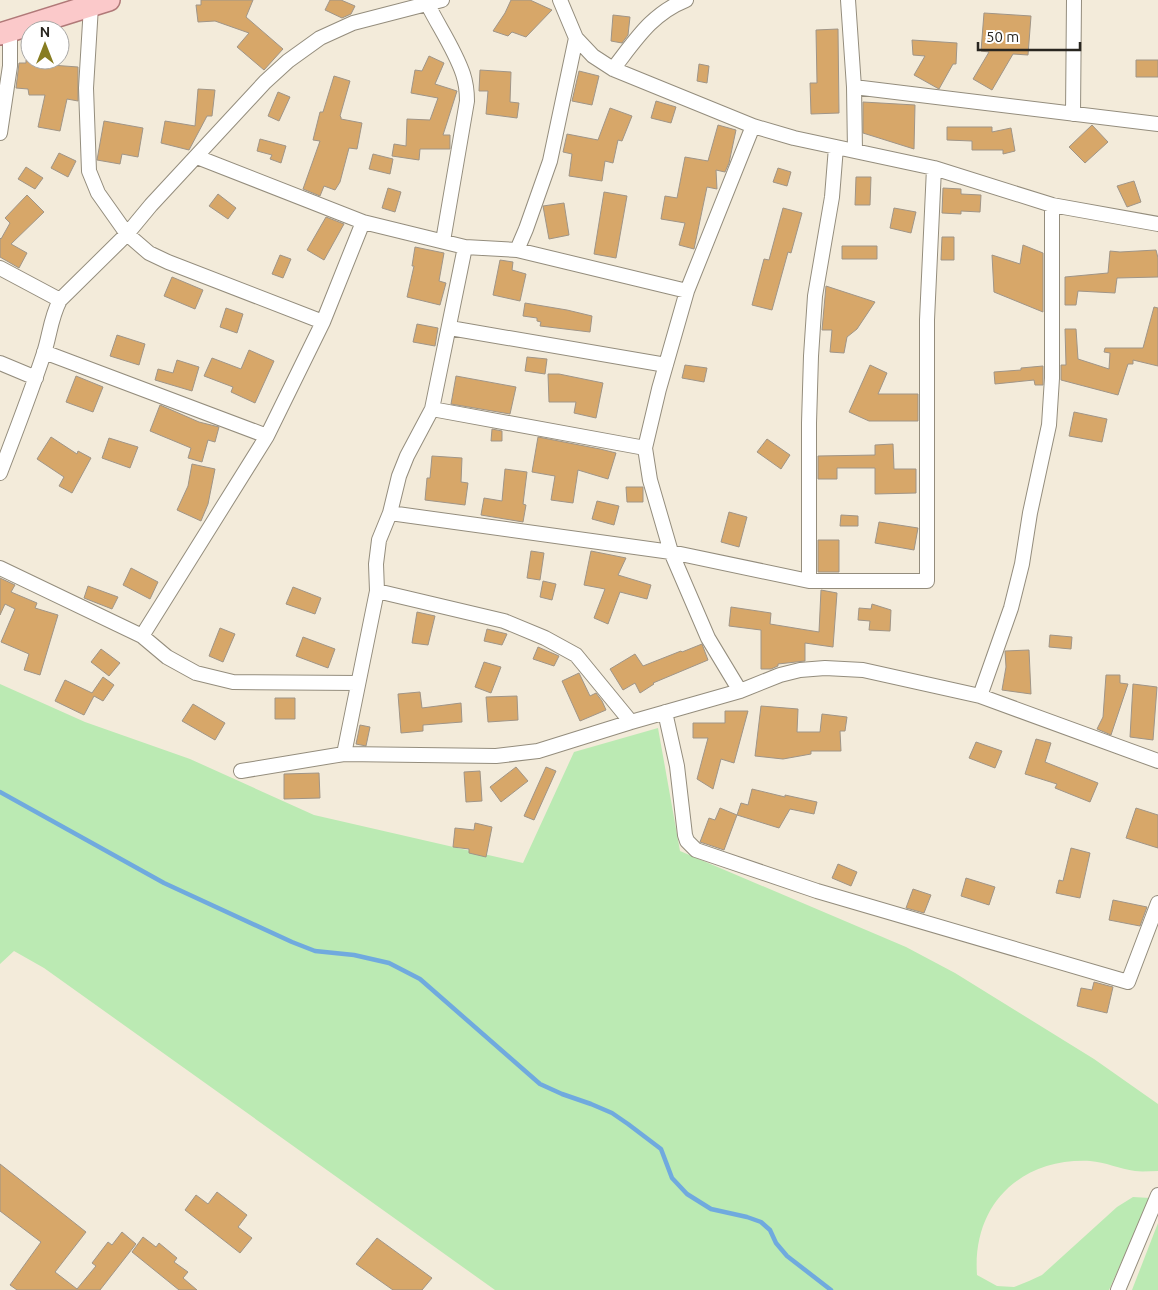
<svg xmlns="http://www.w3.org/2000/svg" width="1158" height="1290" font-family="Ubuntu,sans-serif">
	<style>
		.green { fill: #bbeab3 }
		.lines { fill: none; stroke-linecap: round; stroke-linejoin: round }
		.stream { stroke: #70aade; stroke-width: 4.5 }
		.building { fill: #d7a769; stroke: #a09587 }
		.street-casing { stroke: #948d7d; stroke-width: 16 }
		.primary-casing { stroke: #b07978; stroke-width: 24 }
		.street { stroke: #fff; stroke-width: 14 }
		.primary { stroke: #fbc9ca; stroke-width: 21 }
	</style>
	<rect width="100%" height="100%" fill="#f3ebda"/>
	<path class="green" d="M0 684 85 722 190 759 314 815 523 863 574 752 658 728 680 851 906 947 955 973 1094 1059 1158 1104V1171C1150 1171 1142 1172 1135 1171 1120 1169 1105 1162 1090 1161 1020 1158 972 1205 977 1275L997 1286 1014 1287 1029 1281 1042 1275 1117 1207 1133 1197 1150 1198 1109 1290H495L44 968 14 951 0 964Z
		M1158 1223V1290H1132Z"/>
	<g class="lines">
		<path class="stream" d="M0 792 164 883 292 942 315 951 354 955 389 963 420 979 540 1084 562 1094 591 1104 612 1113 628 1124 661 1149 672 1178 687 1194 711 1209 747 1217 761 1222 770 1230 776 1243 787 1256 831 1290"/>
	</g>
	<path class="building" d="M201 0H253L246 17 283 49 264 70 237 47 249 33 215 21 198 22 196 5H201Z
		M330 0H341L355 6 351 14 342 18 325 10Z
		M511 0H530L552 10 526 37 512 32 508 36 493 31 505 13Z
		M984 13 1031 16 1028 55 1013 54 992 90 973 79 989 52 981 51Z
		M613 15 630 17 628 35 622 43 611 41Z
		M838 29 839 113 811 114 810 83H817L816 30Z
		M912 40 957 43 956 64H953L939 89 914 75 925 56 913 55Z
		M429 56 444 63 435 84 457 91 443 135H450V149H420L419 160 392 156 394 144 406 146 407 119 430 120 438 98 411 93 415 70 422 71Z
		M26 60H51V65L78 67V101L67 99 60 131 38 127 45 95H29L28 89 16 88 19 63H26Z
		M1136 60H1158V77H1136Z
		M699 64 709 66 707 83 697 81Z
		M480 70 511 72 510 102 519 103 517 118 486 114 488 91H479Z
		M579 71 599 76 592 105 572 101Z
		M334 76 350 81 340 116 341 117V119L362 123 357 149 349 148 340 182 335 190 324 186 320 196 303 189 320 141 313 140 320 112H323Z
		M198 89 215 90 212 116H207L189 150 161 143 165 121 195 126Z
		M278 92 290 97 279 121 268 116Z
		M656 101 676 107 671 123 651 118Z
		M863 102 915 105 914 149 863 133Z
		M610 108 632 116 622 141 618 140 613 163 605 161 602 181 569 176 572 154 563 152 567 134 598 140Z
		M104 121 143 128 138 157 122 154 120 164 97 160Z
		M718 125 736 130 729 163 725 172 716 170 717 189 707 187 694 249 679 245 685 223 661 219 665 196 677 198 685 157 708 161Z
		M1092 125 1108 142 1085 163 1069 147Z
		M947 127H992V132L1011 128 1015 151 1003 154V150H972V141L947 140Z
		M260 139 286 146 281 163 270 159 272 155 257 151Z
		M59 153 76 161 68 177 51 168Z
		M373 154 393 159 390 174 369 169Z
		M26 167 43 178 35 189 18 179Z
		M778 168 791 172 787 186 773 182Z
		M856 177H871L870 205H855Z
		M1134 181 1141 202 1127 207 1117 186Z
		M388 188 401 192 395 212 382 208Z
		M943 188 961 189V194L981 195 980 212 961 211V214L942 213Z
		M604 192 627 196 616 258 594 254Z
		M218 194 236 208 228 219 209 206Z
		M27 195 44 212 11 244 27 253 19 268 0 257V238L1 239 10 223 5 218Z
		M564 203 569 235 549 239 543 206Z
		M783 208 802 213 791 253 788 252 772 310 752 305 764 259 769 260Z
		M894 208 916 212 911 233 890 228Z
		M326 217 344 224 324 260 307 250Z
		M942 237H954V260H941Z
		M1023 245 1043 253V312L994 292 992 255 1020 264Z
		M842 246H877V259H842Z
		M415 247 444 253 439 281 446 283 440 305 407 297 414 266H412Z
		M1156 250 1158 258V277L1117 278 1115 293 1078 291 1076 305H1065V277L1108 273 1110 251 1120 252Z
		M280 255 291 259 283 278 272 274Z
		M500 260 513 262 512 270 526 274 520 301 493 295Z
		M172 277 203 290 195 309 164 296Z
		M826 286 875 302 857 329 847 337 844 353 830 352 832 330H822Z
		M525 303 567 310 592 316 590 332 540 326 541 322 537 321V318L523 316Z
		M1154 307 1158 308V366L1133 360V364H1128L1118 395 1061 380V365H1066L1065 329H1076L1078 359 1109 369 1110 353 1104 352 1105 348H1143Z
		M226 308 243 314 237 333 220 327Z
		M417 324 438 328 435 346 413 342Z
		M117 335 145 344 139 365 110 356Z
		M249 350 274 361 255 403 231 392 233 387 204 376 212 358 241 369Z
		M527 357 547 359 545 374 525 371Z
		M177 360 199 367 192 391 155 380 158 369 173 373Z
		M685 365 707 368 704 382 682 378Z
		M870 365 887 373 878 394H918V421H869L849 412Z
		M1043 366V385H1035L1034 380 995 384 994 372 1021 370V368Z
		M548 374H559L603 383 596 418 574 413 576 402H549Z
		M76 376 103 387 93 412 66 402Z
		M456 376 516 387 510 414 451 404Z
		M160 405 199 422 219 427 215 442 208 440 202 462 188 458 191 448 150 431Z
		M1074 412 1107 419 1102 442 1069 436Z
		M492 429 502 431V441H491Z
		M51 437 77 454 78 451 91 458 72 493 59 486 64 477 37 459Z
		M538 437 600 449 616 453 608 479 578 470 573 503 551 500 555 476 532 472Z
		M109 438 138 447 130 468 102 458Z
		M767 439 790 455 781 469 757 452Z
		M893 444 894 469H916V493L875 494V468H837V479H818V456L875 455V445Z
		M432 456 462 458 461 482 468 483 465 505 425 500 427 478H430Z
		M192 464 215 469 208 504 201 521 177 510 188 486Z
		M505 469 527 472 523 504 526 505 523 522 481 515 484 498 502 501Z
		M626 487H643V502H627Z
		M597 501 619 506 614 525 592 519Z
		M729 512 747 517 739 547 721 542Z
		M841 515 858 516V526H840Z
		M879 522 918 528 914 550 875 543Z
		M818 540H839V572H818Z
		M531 551 544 553 540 580 527 578Z
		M591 551 626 558 618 575 651 585 647 599 620 592 608 624 594 618 605 589 584 585Z
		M131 568 158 582 150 599 123 585Z
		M0 578 15 585 11 592 37 603 35 608 58 615 40 675 24 670 29 654 1 642 15 609 5 604 0 615Z
		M543 581 556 584 552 600 540 597Z
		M88 586 118 597 112 609 84 598Z
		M293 587 321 598 315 614 286 604Z
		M821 590 837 593 833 647 805 643V661L778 664V666L771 669H761V630L729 626 731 607 771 613 770 624 819 632Z
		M872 604 891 610 890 631 869 630 870 621 858 620 859 608 871 609Z
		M417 612 435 616 428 645 412 643Z
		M220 628 235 634 223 662 209 656Z
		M487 629 507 634 502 645 484 641Z
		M1050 635 1072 637 1071 649 1049 647Z
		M303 637 335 649 328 668 296 656Z
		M702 644 708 660 653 683 654 684 640 693 635 683 623 690 610 669 635 654 643 666 681 651 682 652Z
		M538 647 559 656 554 666 533 659Z
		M101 649 120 663 109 676 91 662Z
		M1029 650 1031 694 1002 690 1006 667 1005 651Z
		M484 662 501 667 491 693 475 687Z
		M579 673 590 696 596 693 602 701 606 710 580 721 562 681Z
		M1106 675H1120V683L1128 684 1111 735 1097 729 1103 717Z
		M103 677 114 685 103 701 94 696 84 715 55 701 65 680 92 693Z
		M1133 684 1157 687 1153 740 1130 737Z
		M420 692 422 708 461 703 462 722 423 725V731L401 733 398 694Z
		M517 696 518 720 488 722 486 697Z
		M275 698H295V719H275Z
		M193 704 225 723 215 740 182 721Z
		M761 706 798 709 797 732H820L822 714 847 717 845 731H840L841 751H811V754L783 759 755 756Z
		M725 711H748L734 763 721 759 713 789 697 779 708 738H693V723H725Z
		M360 725 370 727 366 746 356 744Z
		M1036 739 1051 743 1045 762 1098 783 1090 802 1055 788 1057 784 1025 774Z
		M976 742 1002 751 995 768 969 758Z
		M516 767 528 781 501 802 490 787Z
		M546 767 556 771 534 820 524 816Z
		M480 771 482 801 466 802 464 772Z
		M319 773 320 798 284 799V774Z
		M752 789 785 797V795L817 802 814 814 790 809 779 828 737 815 741 803 748 805Z
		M720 808 737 815 724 850 700 842 709 818 715 820Z
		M1136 808 1158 815V848L1126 838Z
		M475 823 492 827 486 857 469 853V849L453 847 455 828 474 830Z
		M1071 848 1090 853 1080 898 1056 893 1059 880 1063 881Z
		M838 864 857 872 851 886 832 878Z
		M966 878 995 887 989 905 961 896Z
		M913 889 931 895 924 913 906 908Z
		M1113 900 1147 907 1140 926 1109 920Z
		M1094 982 1113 987 1107 1013 1077 1006 1081 988 1092 990Z
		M0 1164 86 1232 55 1272 77 1289 96 1266 92 1263 108 1242 112 1245 122 1232 136 1244 100 1290H17L10 1285 41 1242 0 1211Z
		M217 1192 247 1215 238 1227 252 1238 240 1253 185 1210 196 1195 208 1204Z
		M143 1237 156 1247 159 1243 177 1258 174 1262 188 1272 183 1278 197 1290H179L132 1252Z
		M377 1238 432 1278 422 1290H393L356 1264Z"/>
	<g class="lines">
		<g class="street-casing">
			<path id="street" d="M560 0 576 38 593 56 613 69 753 126 794 138 934 168 1052 205 1158 224
				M848 0 854 87 855 151
				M428 5C439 27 455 50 463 74 466 83 467 92 467 101L443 241
				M91 6 86 88 89 171 98 193 127 234 149 253 168 262 323 322
				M613 69C635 41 651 14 686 0
				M854 87 1158 124
				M1073 114 1074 0
				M0 133 10 66V31
				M197 157 363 222 465 247 517 250 687 291
				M517 250 526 229 550 161 576 38
				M0 268 60 300
				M450 328 666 365
				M44 352 267 436
				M0 363 36 378
				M432 409 645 448
				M0 473C15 434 30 395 43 356 50 336 50 319 60 300L127 234 151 205 265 82 288 61 320 38 353 23 442 0
				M390 513 671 552 809 581H927V320L934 168
				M0 568 142 636 167 657 196 673 233 682 358 683
				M809 581V423L811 356 815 296 832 197 836 147
				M377 591 504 621 545 638 576 655 631 722
				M142 636 267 436 323 322 363 222
				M740 691 708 638 671 552 650 480 645 448 659 389 687 291 753 126
				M980 696 1011 608 1022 564 1030 513 1049 425 1052 378V205
				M665 712 677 766 685 835 687 841 696 850 817 891 1128 982 1158 903
				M344 754 377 591 376 564 379 540 390 513 399 476 407 456 432 409 465 247
				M241 771 344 754 496 756 538 751 631 722 740 691 780 675 800 670 825 668 863 670 980 696 1158 761
				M1118 1290 1158 1195"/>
		</g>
		<g class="primary-casing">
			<path id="primary" d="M0 34 109 0"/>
		</g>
		<use href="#street" class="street"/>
		<use href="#primary" class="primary"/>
	</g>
	<g transform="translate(45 45)"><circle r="24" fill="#ffffff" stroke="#a9a8a6"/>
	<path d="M0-4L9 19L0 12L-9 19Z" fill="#877c21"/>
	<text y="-8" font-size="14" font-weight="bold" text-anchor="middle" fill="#292620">N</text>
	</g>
	<path d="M978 42v8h102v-8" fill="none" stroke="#292620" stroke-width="2.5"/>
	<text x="986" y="42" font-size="15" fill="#292620" stroke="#ffffff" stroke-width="4" paint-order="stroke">50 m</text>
</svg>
